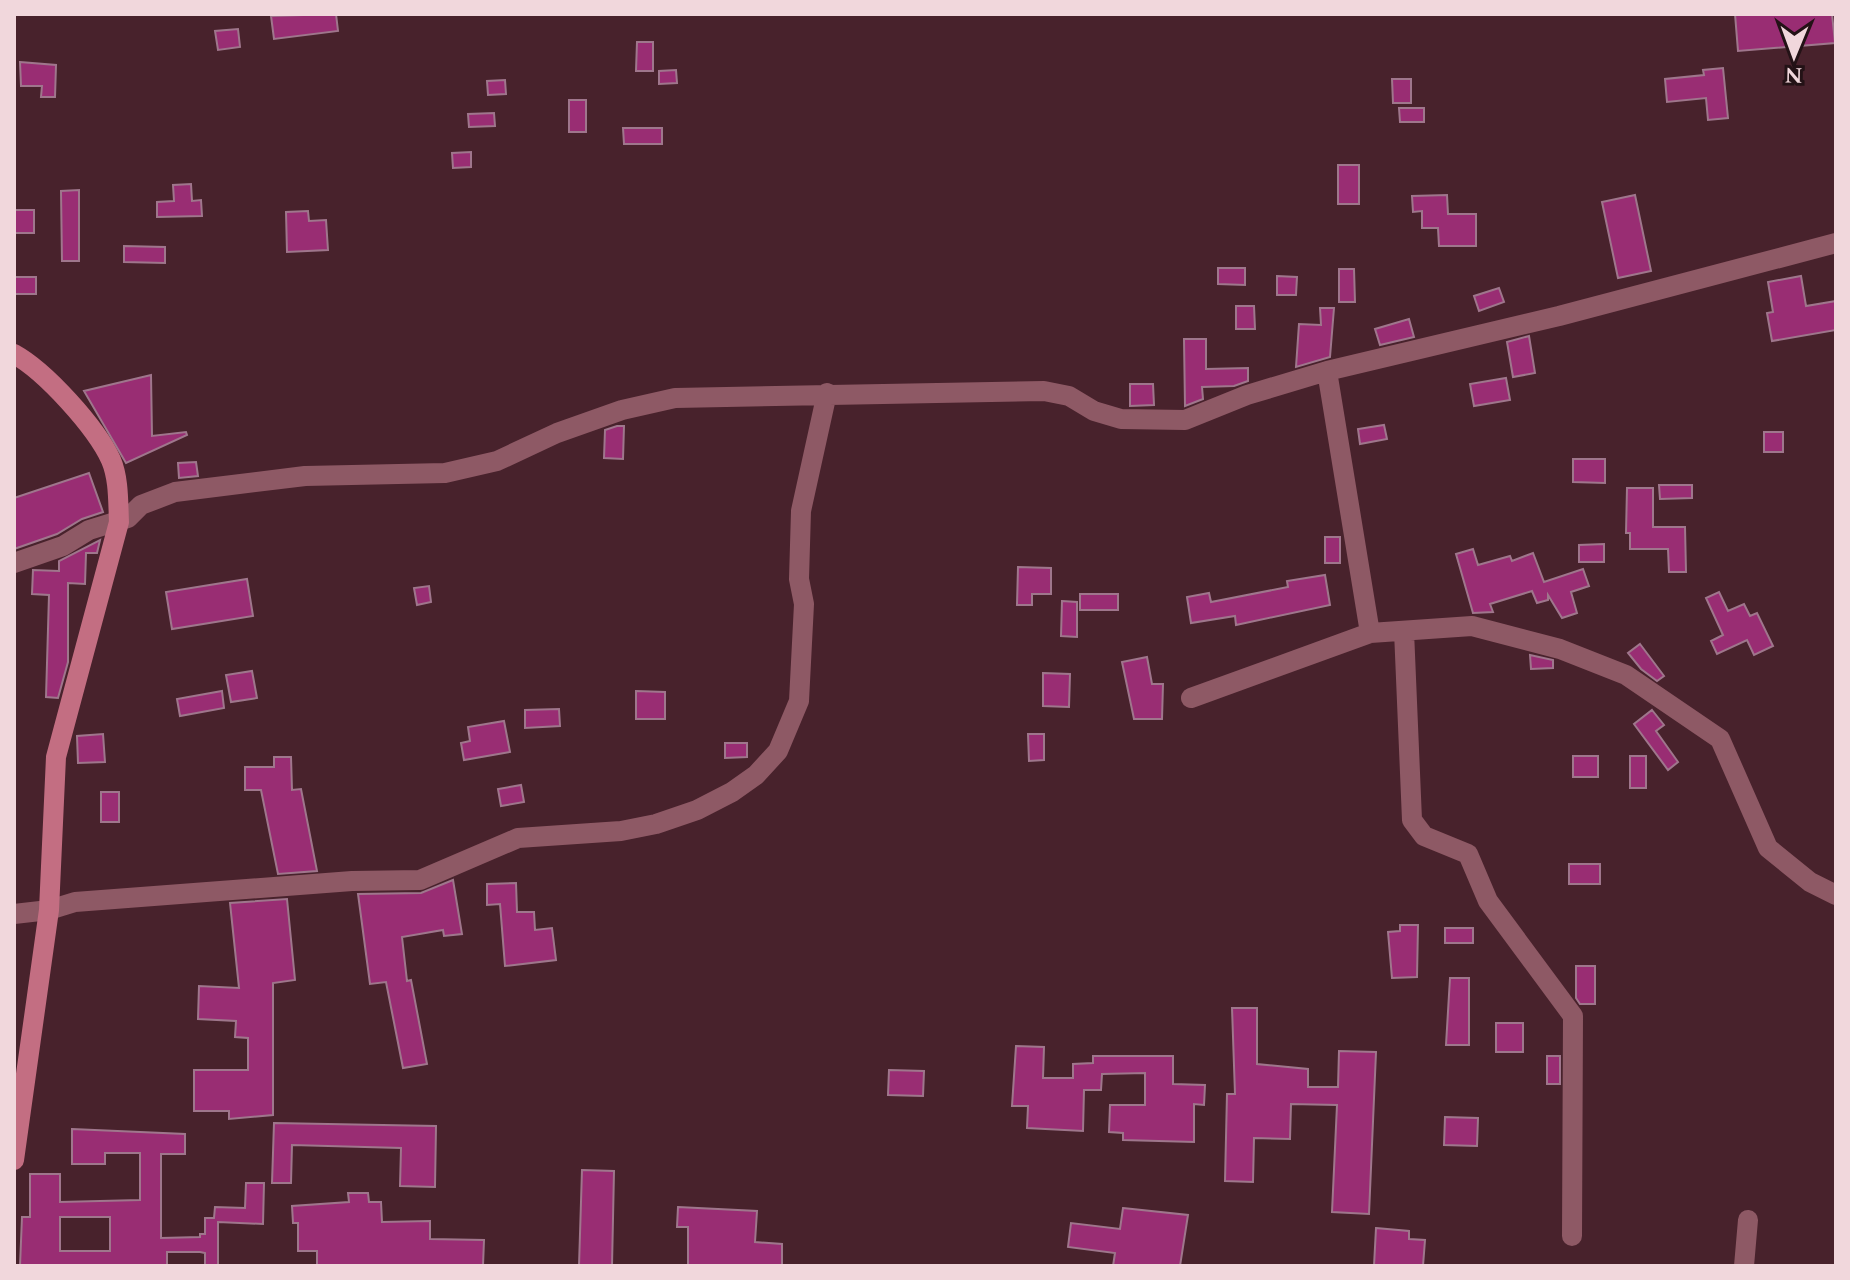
<svg xmlns="http://www.w3.org/2000/svg" width="1850" height="1280" font-family="Spectral,serif">
	<style>
		.building { fill: #992d73; stroke: #9f768c; stroke-width: 2; fill-rule: evenodd }
		.lines { fill: none; stroke-linecap: round; stroke-linejoin: round }
		.street { stroke: #8e5965; stroke-width: 20 }
		.secondary { stroke: #c36e82; stroke-width: 20 }
	</style>
	<rect width="100%" height="100%" fill="#48222c"/>
	<path class="building" d="M336 14 338 31 274 39 271 16Z
		M1735 14H1832L1835 43 1738 51Z
		M238 29 240 47 218 50 215 31Z
		M637 42H653V71H636Z
		M20 62 56 65 55 97H41L42 86H21Z
		M1723 68 1728 118 1708 120 1706 98 1667 102 1665 79 1704 75 1703 70Z
		M676 70 677 83 659 84V71Z
		M1392 79H1411V103H1393Z
		M505 80 506 94 488 95 487 81Z
		M569 100H586V132H569Z
		M1399 108H1424V122H1400Z
		M494 113 495 126 469 127 468 114Z
		M623 128H662V144H624Z
		M471 152V167L453 168 452 153Z
		M1338 165H1359V204H1338Z
		M191 184 192 201 201 200 202 216 157 217V202L174 201 173 185Z
		M79 190V261H62L61 191Z
		M1447 195 1448 214H1476V246H1439L1438 228H1422V211L1413 212 1412 196Z
		M1635 195 1651 271 1618 278 1602 202Z
		M14 210H34V233H14Z
		M308 211 309 221 326 220 328 250 287 252 286 212Z
		M124 246 165 247V263L124 262Z
		M1218 268H1245V285L1218 284Z
		M1339 269H1354L1355 302H1339Z
		M1277 276 1297 277 1296 295H1277Z
		M1801 276 1806 306 1836 301V330L1772 341 1767 313 1773 312 1768 282Z
		M15 277H36V294H15Z
		M1499 288 1504 302 1479 311 1474 296Z
		M1236 306H1254L1255 329H1236Z
		M1320 308H1334L1330 357 1296 367 1299 324 1321 325Z
		M1409 319 1414 337 1380 345 1375 329Z
		M1529 336 1535 373 1513 377 1507 342Z
		M1184 339H1206V369L1248 368V381L1234 386 1202 387 1203 399 1185 406Z
		M151 375 152 436 186 432 187 435 126 463 84 391Z
		M1506 378 1510 400 1474 406 1470 384Z
		M1130 384H1153L1154 405 1130 406Z
		M1384 425 1387 439 1360 444 1358 429Z
		M617 426H624L623 459 604 458 605 430Z
		M1764 432H1783V452H1764Z
		M1573 459H1605V483L1573 482Z
		M196 462 198 476 179 478 178 463Z
		M89 473 103 512 82 519 57 534 14 549V498Z
		M1659 485H1692V498L1660 499Z
		M1627 488H1653V527H1685L1686 572H1669L1668 549H1630V533H1626Z
		M1325 537H1340V563H1325Z
		M100 540 97 553H86L85 584 68 583V662L58 698 46 697 49 595 32 594 33 570 59 571V561Z
		M1604 544V562H1579V545Z
		M1473 549 1478 565 1510 556 1512 561 1533 553 1544 582 1583 569 1589 586 1571 592 1577 613 1562 618 1548 595V600L1537 603 1532 591 1490 604 1493 612 1473 613 1456 554Z
		M1018 567 1051 568V594H1032V605H1017Z
		M1325 575 1330 605 1236 625 1235 616 1191 623 1187 597 1209 593 1211 602 1288 587 1287 581Z
		M247 579 253 616 172 629 166 592Z
		M429 586 431 602 417 605 414 588Z
		M1719 592 1728 611 1744 604 1750 616 1757 613 1773 646 1754 655 1747 640 1717 654 1711 641 1723 635 1706 598Z
		M1080 594H1118V610H1080Z
		M1062 601 1077 602V637L1061 636Z
		M1640 644 1664 676 1657 681 1641 669 1628 653Z
		M1530 655 1553 660V668L1531 669Z
		M1147 657 1152 684H1163L1162 719H1134L1122 662Z
		M252 671 257 698 231 702 226 675Z
		M1043 673 1070 674 1069 707 1043 706Z
		M222 691 224 708 180 716 177 699Z
		M636 691 665 692V719H636Z
		M559 709 560 726 525 728V710Z
		M1652 710 1664 725 1656 731 1678 762 1668 770 1634 724Z
		M504 721 510 752 464 760 461 743 470 741 468 727Z
		M103 734 105 762 78 763 77 736Z
		M1028 734H1044V760L1029 761Z
		M725 743H747V757L725 758Z
		M1573 756H1598V777H1573Z
		M1630 756H1646V788H1630Z
		M274 757H291L292 790 301 789 317 871 278 874 261 790H245V767H274Z
		M521 785 524 802 501 806 498 789Z
		M101 792H119V822H101Z
		M1569 864H1600V884H1569Z
		M453 880 462 934 444 936 443 930 402 937 407 981 411 980 427 1064 403 1068 386 982 370 984 358 894 421 893Z
		M516 883 517 912H534L535 930 552 928 556 960 505 966 500 904 487 905V884Z
		M287 899 295 980 273 983V1115L229 1119V1111H194V1070H248V1038L235 1037 236 1021 198 1019 199 986 239 988 230 903Z
		M1400 925H1418L1417 977 1392 978 1388 932 1400 931Z
		M1445 928H1473V943H1445Z
		M1576 966H1595V1004H1580L1576 998Z
		M1450 978H1469V1045H1446Z
		M1232 1008H1257V1064L1308 1069V1087H1338L1339 1051 1376 1052 1369 1214 1332 1212 1337 1105 1291 1104 1290 1139 1254 1138 1253 1182 1225 1181 1227 1094H1235Z
		M1496 1023H1523V1052H1496Z
		M1016 1046 1044 1047 1043 1078H1073V1064L1093 1063V1056H1173V1084L1205 1085 1204 1105 1194 1104V1142L1123 1140V1133L1109 1132 1110 1105H1145V1073L1102 1074 1101 1090H1084L1083 1131 1027 1128 1028 1106H1012Z
		M1547 1056H1560V1084H1547Z
		M889 1070 924 1071 923 1096 888 1095Z
		M1445 1117 1478 1118 1477 1146 1444 1145Z
		M274 1123 436 1126 435 1187 400 1186 401 1148 292 1145 291 1183H272Z
		M72 1129 185 1134V1154H161V1238L200 1237V1234H205V1218H214L215 1207 245 1208 246 1183H264L263 1224 218 1222V1266H205V1253L200 1252H167V1266H20L22 1217H30V1174H60V1202L140 1200V1153H105V1164H72ZM60 1217H110V1251H60Z
		M582 1170 614 1171 612 1266H579Z
		M348 1193H368L369 1202H381L382 1222 430 1221V1239L484 1240 483 1266H317V1251H298V1223H293L292 1206 349 1202Z
		M678 1207 757 1211 755 1242 782 1244V1266L688 1265V1227H677Z
		M1123 1208 1188 1215 1180 1266H1113L1115 1253 1068 1247 1071 1223 1120 1229Z
		M1376 1228 1409 1231V1239L1425 1240 1423 1266H1374Z"/>
	<g class="lines">
		<path class="street" d="M1327 371 1370 633
			M14 563 63 546 89 530 128 518 141 505 175 492 305 476 445 473 497 461 557 433 622 410 675 398 1044 391 1069 396 1094 411 1121 419 1185 420 1247 395 1327 371 1559 316 1836 243
			M1404 631 1412 820 1424 836 1468 854 1488 901 1573 1016 1572 1236
			M1191 698 1370 633 1472 626 1560 649 1626 675 1720 739 1768 848 1810 882 1836 895
			M14 914 49 910 75 902 352 881 420 880 518 838 621 831 656 824 697 810 732 792 756 775 778 751 799 701 804 604 799 579 801 511 827 393
			M1744 1266 1748 1220"/>
		<path class="secondary" d="M14 354C45 371 96 427 111 460 119 479 118 502 119 522L56 757 49 910 14 1160"/>
	</g>
	<rect width="1850" height="1280" fill="none" stroke="#f1d7dc" stroke-width="32"/>
	<g transform="translate(1794 56) rotate(181)" stroke="#231216" stroke-width="6" paint-order="stroke">
	<path d="M0-6L14 30L0 20L-14 30Z" fill="#f1d7dc"/>
	<text y="-12" font-size="22" font-weight="bold" text-anchor="middle" fill="#f1d7dc">N</text>
	</g>
</svg>
